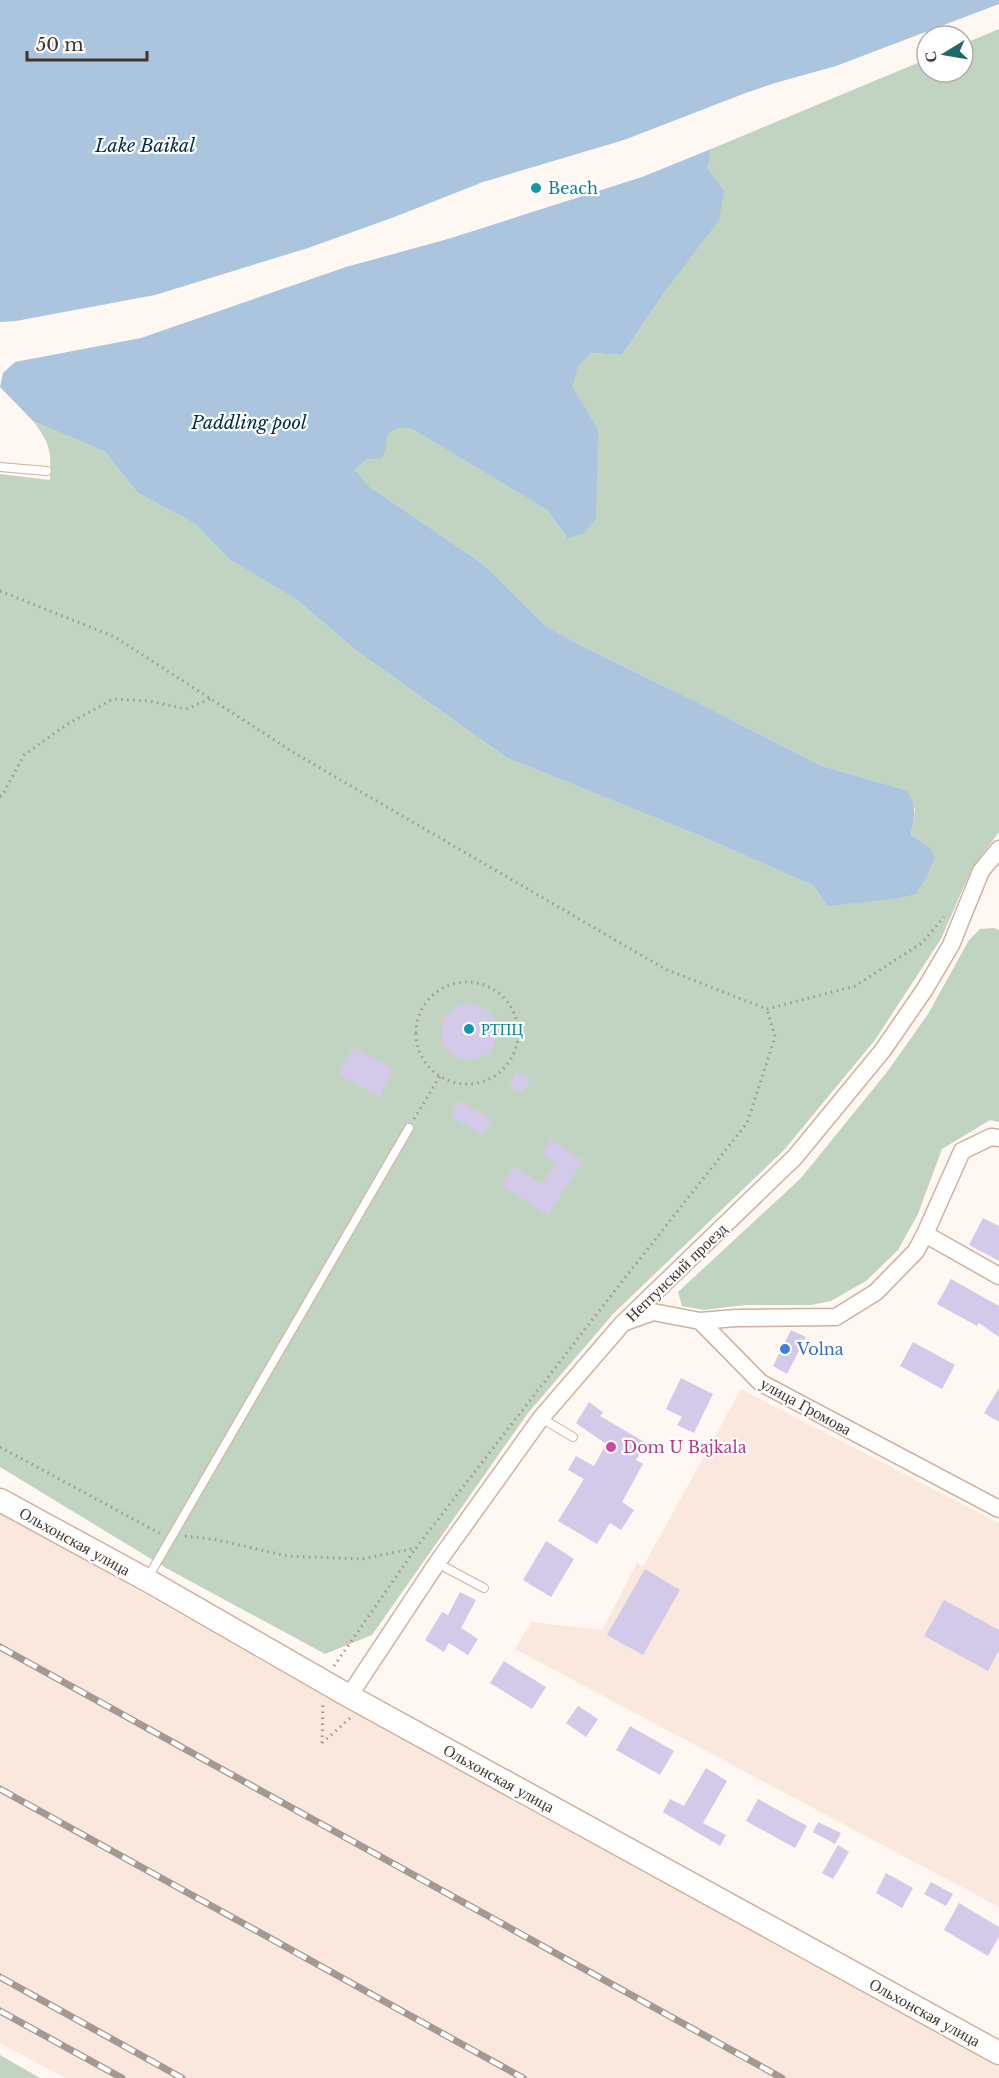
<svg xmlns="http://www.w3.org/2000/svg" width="999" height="2078" font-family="'Libre Baskerville',serif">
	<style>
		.built { fill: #fae8de }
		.green { fill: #c1d3c1 }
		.water { fill: #aac5dd }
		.building { fill: #d3caea }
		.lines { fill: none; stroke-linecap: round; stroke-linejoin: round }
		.lane-casing { stroke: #d2b09b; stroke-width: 10 }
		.street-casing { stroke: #d2b09b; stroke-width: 19 }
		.secondary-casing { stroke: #d2b09b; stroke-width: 25 }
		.path { stroke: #a29891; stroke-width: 3; stroke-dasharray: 1.5 4.5; stroke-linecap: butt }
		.lane { stroke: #fff; stroke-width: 8 }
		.street { stroke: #fff; stroke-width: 16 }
		.secondary { stroke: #fff; stroke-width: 22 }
		.rail-casing { stroke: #a39992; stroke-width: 7 }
		.rail { stroke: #fff; stroke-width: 4.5; stroke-dasharray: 14; stroke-linecap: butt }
		.culture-dot { fill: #0f9aa8; stroke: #fff; stroke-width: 2 }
		.shop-dot { fill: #3f7fe0; stroke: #fff; stroke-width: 2 }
		.hotel-dot { fill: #d1479c; stroke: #fff; stroke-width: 2 }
		.labels { text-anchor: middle; stroke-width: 4.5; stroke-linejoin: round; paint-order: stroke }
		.culture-label { font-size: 16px; fill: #0d838f; stroke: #fff; text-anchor: start }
		.street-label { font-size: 16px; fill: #41342b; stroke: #fff }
		.shop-label { font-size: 16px; fill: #366cbe; stroke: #fff; text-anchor: start }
		.hotel-label { font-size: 16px; fill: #b23c85; stroke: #fff; text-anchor: start }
		.water-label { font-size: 18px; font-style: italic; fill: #002c4c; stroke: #fff }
	</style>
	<rect width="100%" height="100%" fill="#fef7f2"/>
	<path class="built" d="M741 1389 999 1523V1907L515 1649 531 1622 602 1630 637 1563 643 1567Z
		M0 1512 266 1663 582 1835 999 2067V2078H65L0 2043Z"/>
	<path class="green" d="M999 29V832L972 868 941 939 875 1040 784 1150 614 1313 528 1413 372 1635 325 1654 166 1568 0 1467V474L50 480C51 450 51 445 33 421L105 452 138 493 195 524 230 560 297 600 358 652 507 758 708 839 814 886 827 906 929 847 911 835 915 810 906 790 822 766 697 702 582 646 546 626 483 564 370 487 355 470 367 459 386 448V434L398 428H410L547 510 566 537 598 429 571 387 578 367 591 353 622 355 666 290 723 191 706 168 711 149 927 59V72H963V44Z
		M994 928 999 930V1122L990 1120 942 1149 918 1214 898 1250 866 1281 831 1301 811 1305H745L704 1310 682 1306 678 1292 801 1178 887 1072 928 1014 969 940 980 929Z
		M0 2055 40 2078H0Z"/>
	<path class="water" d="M0 0H999V4L836 66 775 83 743 94 624 140 483 182 397 216 308 248 155 295 16 321 0 322Z
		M711 149 707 168 724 191 719 220 666 290 622 355 591 353 578 367 572 387 598 429 596 518 583 534 567 538 547 510 410 428H398L387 434 386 448 382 458 367 459 355 470 370 487 483 564 546 626 582 646 697 702 822 766 906 790C918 807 914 815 911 835L929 847 935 858 926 877 916 894 893 899 827 906 814 886 708 839 507 758 358 652 297 600 230 560 195 524 138 493 105 452 33 421 0 387 3 373 15 362 141 338 346 267 448 239 642 177Z"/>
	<path class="building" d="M441 1032a28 28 0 1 1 56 0a28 28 0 1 1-56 0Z
		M353 1047 394 1069 380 1097 338 1074Z
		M516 1072 531 1079 523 1093 509 1085Z
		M459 1101 492 1120 483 1135 450 1116Z
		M551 1140 583 1161 548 1215 502 1186 514 1166 542 1184 556 1163 542 1154Z
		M983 1218 999 1226V1261L969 1245Z
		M951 1279 999 1306V1337L979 1323 977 1326 937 1304Z
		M791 1330 806 1337 787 1374 773 1366Z
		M913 1342 955 1365 942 1389 900 1366Z
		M681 1378 713 1394 694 1433 677 1425 682 1417 666 1409Z
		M999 1388V1422L984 1413Z
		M589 1402 603 1412 600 1416 646 1443 636 1460 643 1464 622 1502 634 1510 621 1530 610 1523 597 1544 558 1521 584 1479 568 1470 576 1456 594 1466 606 1444 576 1423Z
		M546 1541 574 1559 551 1597 523 1580Z
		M645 1569 680 1590 643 1655 607 1635Z
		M460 1592 476 1600 461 1628 478 1639 468 1655 449 1643 444 1652 425 1640 442 1612 448 1615Z
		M944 1600 999 1630V1650L988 1671 924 1636Z
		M504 1661 546 1687 532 1709 490 1683Z
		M578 1706 598 1719 586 1737 566 1723Z
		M630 1726 674 1751 660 1775 616 1750Z
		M706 1768 727 1781 703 1823 726 1835 720 1846 663 1812 670 1799 684 1806Z
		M758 1799 807 1826 795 1848 746 1821Z
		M818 1822 841 1833 835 1844 813 1832Z
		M838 1845 849 1852 833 1879 822 1873Z
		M886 1873 913 1888 902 1908 876 1893Z
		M931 1882 953 1894 946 1906 924 1894Z
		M959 1903 999 1927V1937L988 1956 944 1930Z"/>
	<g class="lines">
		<g class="lane-casing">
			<path id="lane" d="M0 467 47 471
				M541 1418 573 1437
				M437 1563 484 1588
				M147 1579 409 1128"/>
		</g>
		<g class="street-casing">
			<path id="street" d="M925 1234 962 1151 991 1137 999 1138
				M628 1321 653 1312 700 1321 761 1383 999 1509
				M700 1321 736 1318 836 1317 876 1292 916 1251 925 1234 999 1276
				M349 1696 437 1563 541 1418 622 1324 795 1157 883 1050 925 989 951 945 981 871 999 849"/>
		</g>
		<g class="secondary-casing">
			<path id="secondary" d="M0 1500 147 1580 349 1696 999 2053"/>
		</g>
		<path class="path" d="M0 591 115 637 296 754 665 969 767 1009 855 986 922 943 944 917
			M0 796H2L24 755 66 725 113 699 149 701 186 709 210 699
			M416 1033a51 51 0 1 1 102 0a51 51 0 1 1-102 0Z
			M414 1119 440 1076
			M0 1447 161 1534
			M185 1536 218 1540 287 1556 362 1559 416 1548 606 1302 747 1123 775 1037 767 1009
			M334 1666 416 1548
			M322 1743 323 1702
			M322 1743 350 1718"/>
		<use href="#lane" class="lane"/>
		<use href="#street" class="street"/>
		<use href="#secondary" class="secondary"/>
		<g class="rail-casing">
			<path id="rail" d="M0 1647 782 2078
				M0 1789 523 2078
				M0 1977 182 2078
				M0 2011 122 2078"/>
		</g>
		<use href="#rail" class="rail"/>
	</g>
	<g class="culture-dot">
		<circle cx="536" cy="188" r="6"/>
		<circle cx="469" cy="1029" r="6"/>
	</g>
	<circle class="shop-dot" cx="785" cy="1349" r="6"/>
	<circle class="hotel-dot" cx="611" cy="1447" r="6"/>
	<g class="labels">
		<g class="culture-label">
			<text x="548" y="194">Beach</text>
			<text x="481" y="1035">РТПЦ</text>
		</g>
		<g class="street-label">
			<text transform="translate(676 1272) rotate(-44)" y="6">Нептунский проезд</text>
			<text transform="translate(806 1406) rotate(29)" y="6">улица Громова</text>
			<text transform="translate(75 1541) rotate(29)" y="6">Ольхонская улица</text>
			<text transform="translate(499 1778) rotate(29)" y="6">Ольхонская улица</text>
			<text transform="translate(925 2012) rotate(29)" y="6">Ольхонская улица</text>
		</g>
		<g class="shop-label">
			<text x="797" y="1355">Volna</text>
		</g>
		<g class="hotel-label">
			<text x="623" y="1453">Dom U Bajkala</text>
		</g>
		<g class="water-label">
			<text x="145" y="152">Lake Baikal</text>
			<text x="249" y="429">Paddling pool</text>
		</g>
	</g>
	<g transform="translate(945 54) rotate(259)"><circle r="28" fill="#ffffff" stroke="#b3aeaa" stroke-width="1.5"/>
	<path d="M0-4.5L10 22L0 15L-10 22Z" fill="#1d6966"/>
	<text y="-9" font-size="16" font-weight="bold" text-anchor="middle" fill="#41342b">С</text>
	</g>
	<path d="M27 51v9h120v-9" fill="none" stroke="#41342b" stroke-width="3"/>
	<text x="36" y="51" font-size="18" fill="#41342b" stroke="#ffffff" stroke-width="4.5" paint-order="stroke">50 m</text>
</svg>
